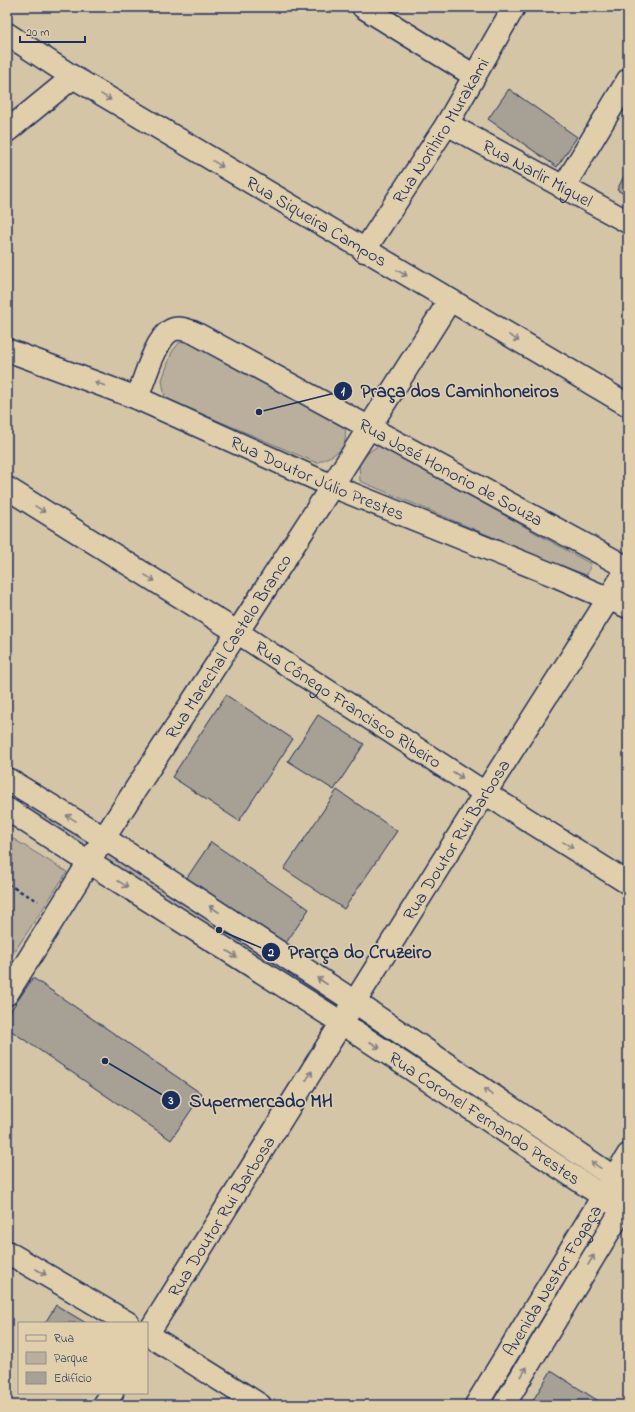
<svg xmlns="http://www.w3.org/2000/svg" width="635" height="1412" font-family="'Indie Flower',sans-serif">
	<style>
		.green { fill: #b9af9c; stroke: #6a6f7d }
		.building { fill: #a6a095; stroke: #1b2f5e }
		.lines { fill: none; stroke-linecap: round; stroke-linejoin: round }
		.street-casing { stroke: #1b2f5e; stroke-width: 25 }
		.secondary-casing { stroke: #1b2f5e; stroke-width: 25 }
		.path { stroke: #1b2f5e; stroke-width: 2.5; stroke-dasharray: 4 3; stroke-linecap: butt }
		.street { stroke: #e1cfac; stroke-width: 22 }
		.secondary { stroke: #e1cfac; stroke-width: 22 }
		.oneway { stroke: #7e7f85 }
		.labels { text-anchor: middle; stroke-width: 3; stroke-linejoin: round; paint-order: stroke }
		.street-label { font-size: 18px; fill: #1b2f5e; stroke: #e1cfac }
		.leader { fill: none; stroke: #1b2f5e; stroke-width: 1.5 }
		.callout-dot { fill: #1b2f5e; stroke: #e1cfac; stroke-width: 1.5 }
		.mark-label { font-size: 12px; text-anchor: middle; font-weight: bold; fill: #fff }
		.callout-label { font-size: 19px; text-anchor: middle; font-weight: bold; fill: #1b2f5e; stroke: #e1cfac; stroke-width: 3; stroke-linejoin: round; paint-order: stroke }
	</style>
	<rect width="100%" height="100%" fill="#d5c5a7"/>
	<filter id="ink" filterUnits="userSpaceOnUse"><feTurbulence type="fractalNoise" baseFrequency=".025" numOctaves="2"/><feDisplacementMap in="SourceGraphic" scale="8" xChannelSelector="R" yChannelSelector="G"/><feConvolveMatrix kernelMatrix="1 2 1 2 8 2 1 2 1" color-interpolation-filters="sRGB"/></filter>
	<g filter="url(#ink)">
		<path class="green" d="M188 340 345 426C348 452 338 452 317 463L165 398 162 380 172 352 179 343Z
			M379 445 591 564 587 575 561 566 360 481 359 464 369 452Z
			M7 786 598 1171 592 1178 7 802Z
			M7 835 67 872 7 963Z"/>
		<path class="building" d="M509 89 577 137 557 167 488 119Z
			M628 168V196L617 190Z
			M226 695 293 739 239 821 172 777Z
			M318 715 364 744 334 790 288 761Z
			M337 790 397 831 344 909 284 869Z
			M211 842 309 909 284 946 186 879Z
			M33 978 202 1094 171 1140 7 1028V1016Z
			M56 1305 86 1323H45Z
			M551 1371 605 1405H530Z"/>
		<g class="lines">
			<g class="street-casing">
				<g id="street">
					<path d="M363 7 473 75"/>
					<path id="s1" d="M7 34 73 77 628 405"/>
					<path id="s2" d="M447 124 628 222"/>
					<path d="M7 131 73 77"/>
					<path d="M563 188 628 80"/>
					<path id="s3" d="M364 251 447 124 514 7"/>
					<path id="s4" d="M137 398C144 381 155 340 170 331 178 326 188 330 195 333L628 568"/>
					<path d="M332 486 450 300"/>
					<path d="M104 838 355 1002 628 1187"/>
					<path id="s5" d="M90 863 342 1023 622 1209 628 1210"/>
					<path d="M7 1252 128 1323"/>
					<path d="M147 1334 260 1405"/>
					<path id="s6" d="M147 1335 485 793 628 568"/>
					<path d="M104 1405 112 1393"/>
					<path id="s7" d="M476 1405 628 1155"/>
					<path d="M504 1405 628 1200"/>
				</g>
			</g>
			<g class="secondary-casing">
				<g id="secondary">
					<path id="s8" d="M7 350 137 398 332 486 556 576 628 607"/>
					<path id="s9" d="M7 488 237 632 485 793 628 883"/>
					<path d="M7 779 104 838"/>
					<path d="M7 809 90 863"/>
					<path id="s10" d="M7 994 104 838 332 486"/>
				</g>
			</g>
			<path class="path" d="M7 884 38 901"/>
			<use href="#street" class="street"/>
			<use href="#secondary" class="secondary"/>
		</g>
		<defs><path id="oneway-shaft" d="M-6 0H5M1.5-3L5.5 0L1.5 3" fill="none" stroke-width="1.6" stroke-linecap="round" stroke-linejoin="round"/></defs>
		<g class="oneway">
			<use href="#oneway-shaft" transform="translate(106 97) rotate(31)"/>
			<use href="#oneway-shaft" transform="translate(218 164) rotate(31)"/>
			<use href="#oneway-shaft" transform="translate(402 273) rotate(30)"/>
			<use href="#oneway-shaft" transform="translate(514 338) rotate(31)"/>
			<use href="#oneway-shaft" transform="translate(100 384) rotate(-160)"/>
			<use href="#oneway-shaft" transform="translate(40 509) rotate(32)"/>
			<use href="#oneway-shaft" transform="translate(150 578) rotate(32)"/>
			<use href="#oneway-shaft" transform="translate(458 775) rotate(33)"/>
			<use href="#oneway-shaft" transform="translate(71 818) rotate(-149)"/>
			<use href="#oneway-shaft" transform="translate(568 845) rotate(32)"/>
			<use href="#oneway-shaft" transform="translate(123 884) rotate(32)"/>
			<use href="#oneway-shaft" transform="translate(214 909) rotate(-147)"/>
			<use href="#oneway-shaft" transform="translate(232 954) rotate(33)"/>
			<use href="#oneway-shaft" transform="translate(322 981) rotate(-147)"/>
			<use href="#oneway-shaft" transform="translate(375 1045) rotate(33)"/>
			<use href="#oneway-shaft" transform="translate(309 1076) rotate(-58)"/>
			<use href="#oneway-shaft" transform="translate(488 1092) rotate(-146)"/>
			<use href="#oneway-shaft" transform="translate(596 1165) rotate(-146)"/>
			<use href="#oneway-shaft" transform="translate(591 1260) rotate(-59)"/>
			<use href="#oneway-shaft" transform="translate(41 1272) rotate(30)"/>
			<use href="#oneway-shaft" transform="translate(524 1372) rotate(-59)"/>
		</g>
	</g>
	<g class="labels">
		<g class="street-label">
			<text dy="6" stroke="none"><textPath href="#s3" startOffset="143">Rua Norihiro Murakami</textPath></text>
			<text dy="6" stroke="none"><textPath href="#s2" startOffset="103">Rua Narlir Miguel</textPath></text>
			<text dy="6" stroke="none"><textPath href="#s1" startOffset="362">Rua Siqueira Campos</textPath></text>
			<text dy="6" stroke="none"><textPath href="#s4" startOffset="393">Rua José Honorio de Souza</textPath></text>
			<text dy="6" stroke="none"><textPath href="#s8" startOffset="336">Rua Doutor Júlio Prestes</textPath></text>
			<text dy="6" stroke="none"><textPath href="#s10" startOffset="412">Rua Marechal Castelo Branco</textPath></text>
			<text dy="6" stroke="none"><textPath href="#s9" startOffset="404">Rua Cônego Francisco Ribeiro</textPath></text>
			<text dy="6" stroke="none"><textPath href="#s6" startOffset="584">Rua Doutor Rui Barbosa</textPath></text>
			<text dy="6" stroke="none"><textPath href="#s5" startOffset="470">Rua Coronel Fernando Prestes</textPath></text>
			<text dy="6" stroke="none"><textPath href="#s6" startOffset="140">Rua Doutor Rui Barbosa</textPath></text>
			<text dy="6" stroke="none"><textPath href="#s7" startOffset="146">Avenida Nestor Fogaça</textPath></text>
		</g>
	</g>
	<path class="leader" d="M259 412L343 391M219 930L271 952M105 1061L171 1100"/>
	<g class="callout-dot">
		<circle cx="259" cy="412" r="4"/>
		<circle cx="219" cy="930" r="4"/>
		<circle cx="105" cy="1061" r="4"/>
		<circle cx="343" cy="391" r="10"/>
		<circle cx="271" cy="952" r="10"/>
		<circle cx="171" cy="1100" r="10"/>
	</g>
	<g class="mark-label">
		<text x="343" y="395">1</text>
		<text x="271" y="956">2</text>
		<text x="171" y="1104">3</text>
	</g>
	<g class="callout-label">
		<text x="460" y="397">Praça dos Caminhoneiros</text>
		<text x="360" y="958">Prarça do Cruzeiro</text>
		<text x="261" y="1107">Supermercado MH</text>
	</g>
	<rect width="635" height="1412" fill="none" stroke="#e1cfac" stroke-width="24"/>
	<rect x="12" y="12" width="611" height="1388" fill="none" stroke="#1b2f5e" stroke-width="1.5" filter="url(#ink)"/>
	<rect x="18" y="1322" width="130" height="72" fill="#e1cfac" stroke="#928f8d"/>
	<rect x="26" y="1335" width="20" height="6" fill="#e1cfac" stroke="#928f8d"/>
	<text x="54" y="1342" font-size="12" fill="#1b2f5e">Rua</text>
	<rect x="26" y="1352" width="20" height="12" fill="#b9af9c" stroke="#928f8d"/>
	<text x="54" y="1362" font-size="12" fill="#1b2f5e">Parque</text>
	<rect x="26" y="1372" width="20" height="12" fill="#a6a095" stroke="#928f8d"/>
	<text x="54" y="1382" font-size="12" fill="#1b2f5e">Edifício</text>
	<path d="M20 36v6h65v-6" fill="none" stroke="#1b2f5e" stroke-width="2"/>
	<text x="26" y="36" font-size="12" fill="#1b2f5e" stroke="#e1cfac" stroke-width="3" paint-order="stroke">20 m</text>
</svg>
